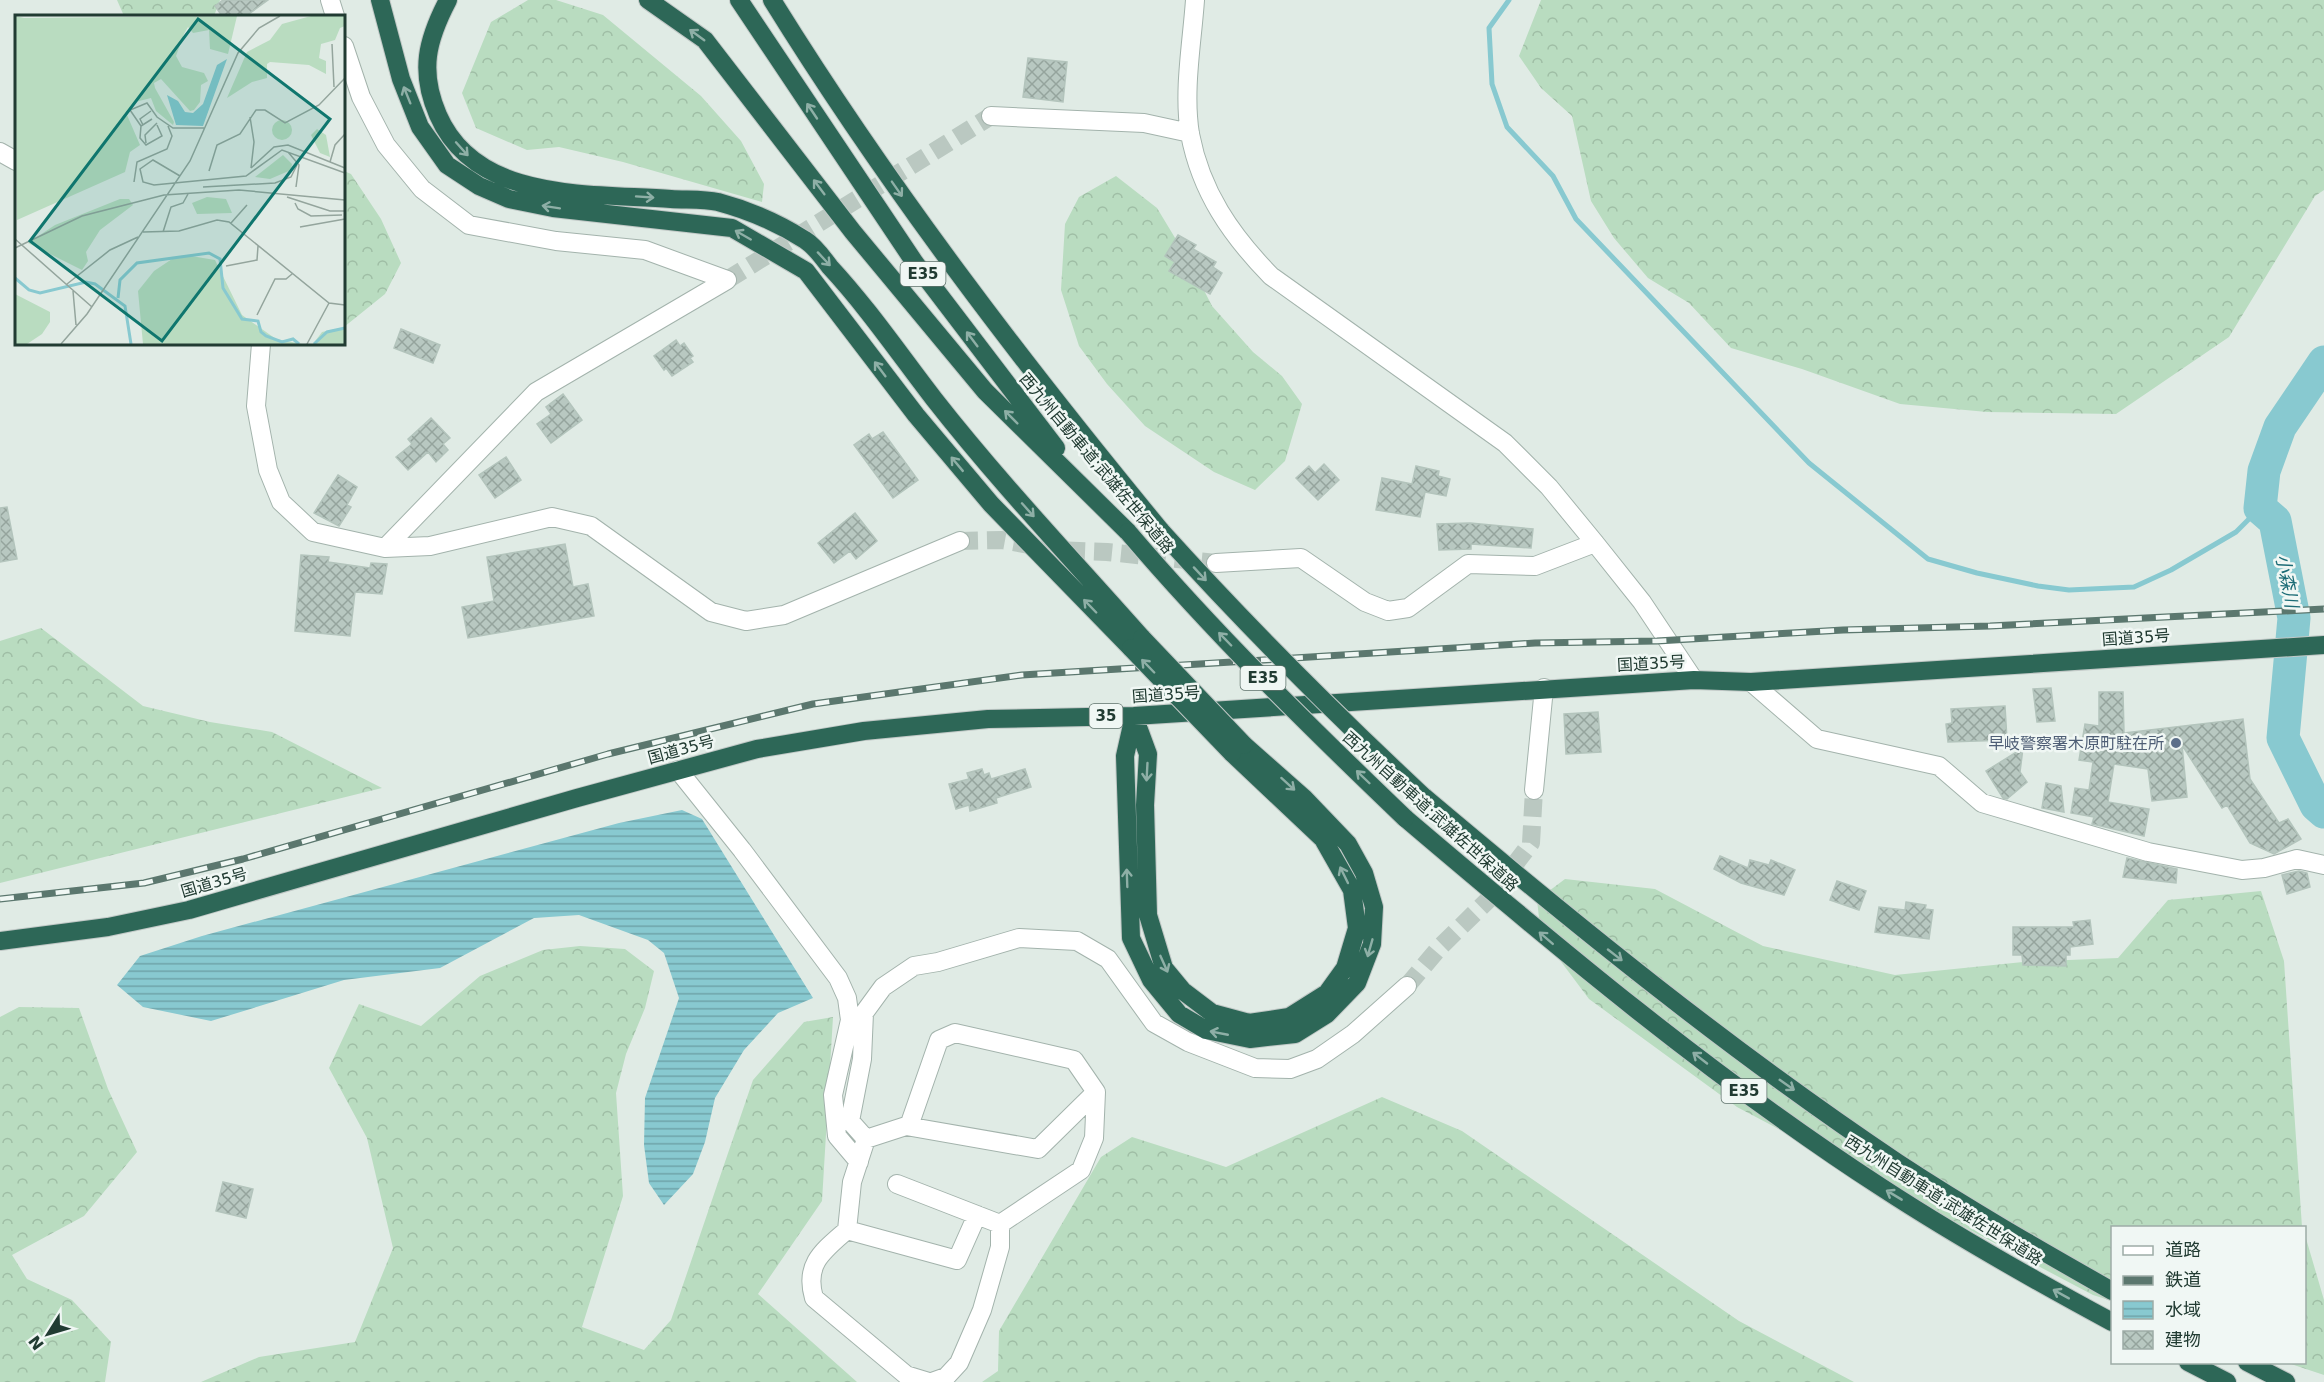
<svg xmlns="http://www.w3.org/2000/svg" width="2324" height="1382" font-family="'DejaVu Sans','Noto Sans JP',sans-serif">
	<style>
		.forest { fill: url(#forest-crowns) }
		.water { fill: url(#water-rules) }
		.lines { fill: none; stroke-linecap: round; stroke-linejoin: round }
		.stream { stroke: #88c9d0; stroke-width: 5 }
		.river { stroke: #88c9d0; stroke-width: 33 }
		.building { fill: url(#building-cross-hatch); stroke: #b3c4bc; stroke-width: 1.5 }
		.minor-tunnel { stroke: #bac8c1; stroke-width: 18; stroke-dasharray: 18 9; stroke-linecap: butt }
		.minor-casing { stroke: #a3b3ac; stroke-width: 20 }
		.highway-casing { stroke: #c1c8c6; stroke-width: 20 }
		.minor { stroke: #fff; stroke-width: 18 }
		.highway { stroke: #2d6757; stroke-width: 18 }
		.rail-casing { stroke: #5b776e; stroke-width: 7 }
		.rail { stroke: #f0f7f4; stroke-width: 4.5; stroke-dasharray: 14; stroke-linecap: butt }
		.highway-bridge-casing { stroke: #c1c8c6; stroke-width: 20; stroke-linecap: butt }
		.highway-bridge { stroke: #2d6757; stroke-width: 18 }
		.oneway { stroke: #8eafa6 }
		.service-dot { fill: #5c6f8a; stroke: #f0f7f4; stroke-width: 2 }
		.labels { text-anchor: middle; stroke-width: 5; stroke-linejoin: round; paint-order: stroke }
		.shield { fill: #f0f7f4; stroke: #5f736c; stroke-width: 1.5 }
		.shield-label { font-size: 15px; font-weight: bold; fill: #213b32 }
		.street-label { font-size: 16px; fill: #213b32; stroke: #f0f7f4 }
		.service-label { font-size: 16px; fill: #4e5e75; stroke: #f0f7f4; text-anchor: end }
		.water-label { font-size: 18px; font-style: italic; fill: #1c6c76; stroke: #f0f7f4 }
		.inset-river { fill: none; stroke: #88c9d0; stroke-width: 3 }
		.inset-road { fill: none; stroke: #94a59d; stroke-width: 1.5 }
		.view { fill: #0f766e; fill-opacity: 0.15; stroke: #0f766e; stroke-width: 3 }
		.inset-edge { fill: none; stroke: #213b32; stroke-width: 3 }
	</style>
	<defs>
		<pattern id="forest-crowns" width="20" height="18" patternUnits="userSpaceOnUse" patternTransform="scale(1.5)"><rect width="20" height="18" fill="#b9dcc0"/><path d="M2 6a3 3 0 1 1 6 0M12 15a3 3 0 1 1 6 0" fill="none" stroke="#9fbea5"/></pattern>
		<pattern id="water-rules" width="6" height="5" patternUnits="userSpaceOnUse" patternTransform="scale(1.5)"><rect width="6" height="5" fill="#88c9d0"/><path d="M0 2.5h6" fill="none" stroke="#6fa4a9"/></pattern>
		<pattern id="building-cross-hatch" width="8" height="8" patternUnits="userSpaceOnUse" patternTransform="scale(1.5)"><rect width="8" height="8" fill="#b8c8c1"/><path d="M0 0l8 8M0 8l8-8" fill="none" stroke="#95a49d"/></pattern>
	</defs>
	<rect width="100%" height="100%" fill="#e0ebe5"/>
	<path class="forest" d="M117 0H220L214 16H124Z
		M528 0H556L603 15 701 96 741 141 764 184 762 202 623 162 559 147 527 150 476 128 462 93 491 22Z
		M1541 0H2324V190L2315 196 2229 337 2116 414 1987 412 1900 404 1802 369 1731 348 1689 303 1648 278 1614 238 1591 201 1572 116 1541 88 1519 56Z
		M344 171 351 174 381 219 401 263 385 294 344 327Z
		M1116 176 1157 208 1189 261 1212 306 1253 352 1282 376 1302 404 1285 461 1255 490 1214 472 1145 426 1107 384 1079 346 1061 290 1065 224 1079 197Z
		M41 628 143 706 210 722 272 732 382 788 0 883V641Z
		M1565 879 1655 889 1763 946 1895 975 2023 962 2118 958 2168 900 2261 891 2284 961 2302 1227 2112 1228V1301L2093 1295 1737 1107 1589 999 1541 935 1537 900Z
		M580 946 625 949 654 971 645 1008 626 1054 616 1093 623 1196 582 1327 644 1350 671 1320 753 1080 804 1022 833 1017 822 1201 758 1294 857 1382H201L259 1357 355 1342 393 1248 367 1138 329 1068 359 1004 421 1026 480 976 543 950Z
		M19 1007 79 1008 108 1089 137 1152 84 1216 12 1255 27 1279 72 1300 111 1342 105 1382H0V1017Z
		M1382 1097 1462 1131 1739 1321 1854 1382H982L998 1371 999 1331 1101 1157 1132 1137 1226 1167Z
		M2305 1235 2324 1300V1375L2288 1363 2304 1362Z"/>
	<path class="water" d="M682 810 702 819 813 998 778 1013 744 1050 715 1098 705 1142 693 1174 664 1205 649 1183 644 1145 645 1098 679 998 664 953 648 940 579 915 534 918 440 968 344 980 211 1021 143 1007 117 985 140 956 202 936 619 823Z"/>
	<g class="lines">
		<path class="stream" d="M1509 0 1489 28 1492 84 1507 127 1553 176 1576 219 1809 463 1928 559 1977 573 2038 586 2069 590 2134 587 2171 570 2236 532 2260 508"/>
		<path class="river" d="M2324 362 2280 427 2264 471 2260 508 2275 521 2294 618 2283 738 2316 805 2324 812"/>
	</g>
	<path class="building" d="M223 0H268L246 16H222L215 6Z
		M1028 58 1067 62 1063 102 1023 97Z
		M1178 235 1196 245 1193 249 1216 262 1213 267 1222 273 1210 294 1169 271 1175 262 1165 256Z
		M401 329 440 345 433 363 394 348Z
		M676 340 680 346 684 343 693 356 690 358 693 362 672 376 666 368 664 370 654 356Z
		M563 394 582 420 551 443 537 424 551 414 546 407Z
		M431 418 450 438 443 444 448 450 436 462 428 452 408 470 396 457 412 444 408 439Z
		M883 432 918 480 893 498 854 445 869 434 872 439Z
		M506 457 521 480 495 498 479 475Z
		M1324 464 1339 480 1318 500 1296 478 1309 466 1315 473Z
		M1416 466 1439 471 1438 476 1450 479 1446 496 1425 492 1420 517 1376 510 1382 478 1412 484Z
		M338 475 357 487 347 505 351 507 339 526 314 513Z
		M7 507 17 559 0 562V508Z
		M855 513 877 541 856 559 850 551 834 563 818 543Z
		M1470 523 1533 529 1531 548 1471 544V549L1439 550 1437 524Z
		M565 544 573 587 588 584 594 616 468 638 462 607 494 601 487 557Z
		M301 555 329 557 328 562 370 568 371 563 387 564 382 594 355 592 350 636 295 631Z
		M2051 688 2055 721 2037 722 2033 689Z
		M2099 692H2123L2124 733 2243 719 2250 779 2279 823 2288 819 2301 839 2274 854 2250 843 2227 805 2222 808 2182 745 2187 797 2152 801 2148 769 2114 764 2108 802 2149 809 2144 836 2092 824 2094 817 2071 813 2075 788 2089 790 2093 762 2079 760 2085 724 2099 726Z
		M2005 706 2007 740 1948 742 1946 724 1952 723 1951 709Z
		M1598 712 1601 752 1566 754 1564 714Z
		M2023 748 2020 772 2027 782 2007 799 2003 798 1986 771Z
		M982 769 984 775 989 773 991 779 1025 769 1031 787 996 798 997 803 970 811 969 805 956 809 949 784 969 779 967 773Z
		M2046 783 2061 786 2064 812 2042 808Z
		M1720 856 1748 868 1750 860 1769 865 1771 860 1795 870 1784 895 1741 883 1714 869Z
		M2127 858 2177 869 2176 883 2123 877Z
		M2299 871 2307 873 2310 887 2287 894 2282 875Z
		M1837 881 1866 891 1859 910 1830 900Z
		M1906 902 1926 905 1925 909 1933 910 1929 939 1875 932 1879 907 1905 910Z
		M2090 920 2093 944 2070 947V955H2066V966L2023 965 2022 955H2013V927H2074L2073 922Z
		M223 1182 253 1189 246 1218 216 1211Z"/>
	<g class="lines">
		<path class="minor-tunnel" d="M727 280 991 116
			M960 541 1002 540 1057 550 1107 552 1216 563
			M1407 986 1439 948 1487 901 1531 843 1534 790"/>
		<g class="minor-casing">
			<path id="minor" d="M330 0 335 16
				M1195 0C1192 43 1183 91 1190 134 1201 192 1231 235 1271 276L1505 443 1549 487 1595 543 1642 602 1694 680
				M344 46 361 97 386 145 422 189 469 225 556 241 645 250 727 280
				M991 116 1144 123 1190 133
				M0 152 16 161
				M261 344 256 406 268 470 281 502 313 532 385 548 430 546 552 517 591 526 711 612 746 621 784 615 960 541
				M385 548 536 392 727 280
				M1216 563 1301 558 1365 602 1388 611 1408 608 1468 564 1535 566 1595 543
				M1751 682 1817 739 1939 766 1982 803 2148 852 2242 870 2264 868 2297 859 2324 865
				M678 770 742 850 838 978 847 998 850 1020 833 1095 837 1136 859 1162
				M1534 790 1544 688
				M866 1139 850 1121 862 1059 864 1013 883 987 914 966 938 962 1019 938 1077 941 1108 959 1154 1023 1188 1042 1255 1068 1290 1069 1317 1059 1353 1034 1407 986
				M897 1184 1000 1224 1081 1170 1094 1138 1096 1092 1074 1060 955 1033 939 1040 909 1126
				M847 1230 957 1260 977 1215
				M929 1382 906 1375 814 1298C804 1264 823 1251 847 1230L852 1182 866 1139 906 1126 1038 1149 1096 1092
				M932 1382 946 1377 959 1363 982 1310 1000 1247V1224"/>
		</g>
		<g class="highway-casing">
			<path id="highway" d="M380 0 401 79 420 127 447 165 479 186 509 199 553 208 732 228 806 271 916 415 991 504 1131 648
				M448 0C427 40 419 71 438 115 476 203 591 193 671 199 686 200 704 199 718 202 748 210 780 224 805 240 815 246 823 258 830 267 868 308 900 355 934 399 999 482 1072 559 1142 638
				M648 0 705 40 853 232 985 391 1128 532
				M739 0 915 263 1056 448
				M772 0C888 187 1021 361 1161 531
				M1134 716 1125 756 1131 938 1151 980 1179 1014 1206 1030 1250 1039 1295 1034 1327 1014 1357 983 1372 944 1374 907 1364 873 1348 844 1304 798 1244 745
				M1134 716 1148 754 1145 805 1148 915 1164 968 1183 991 1212 1013 1249 1023 1289 1017 1327 993 1345 968 1357 928 1352 890 1323 839 1232 753
				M1424 797C1577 926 1732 1052 1898 1163 1968 1209 2040 1250 2112 1291
				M1405 818C1558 948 1713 1078 1881 1187 1956 1236 2034 1280 2112 1322
				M0 941 108 927 189 910 577 798 757 749 864 731 988 719 1134 716 1694 680 1751 682 2324 645
				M2188 1362 2227 1382
				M2247 1362 2286 1382"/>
		</g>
		<use href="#minor" class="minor"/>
		<use href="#highway" class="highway"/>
		<g class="rail-casing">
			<path id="rail" d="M0 899 144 883 243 859 608 754 813 704 1022 675 1535 643 1657 641 1843 630 1990 626 2324 609"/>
		</g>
		<use href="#rail" class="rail"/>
		<g class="highway-bridge-casing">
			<path id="highway-bridge" d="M1161 531C1245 624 1333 712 1424 797
				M1128 532C1214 633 1309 726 1405 818
				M1142 638 1244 745
				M1131 648 1232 753"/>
		</g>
		<use href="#highway-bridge" class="highway-bridge"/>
	</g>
	<defs><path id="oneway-shaft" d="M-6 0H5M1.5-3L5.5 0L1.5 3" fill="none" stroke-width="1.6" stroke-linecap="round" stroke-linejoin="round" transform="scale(1.5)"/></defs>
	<g class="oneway">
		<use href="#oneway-shaft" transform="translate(697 35) rotate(-144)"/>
		<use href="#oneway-shaft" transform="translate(407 95) rotate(-112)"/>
		<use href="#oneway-shaft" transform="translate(812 111) rotate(-124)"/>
		<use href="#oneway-shaft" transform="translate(462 149) rotate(48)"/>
		<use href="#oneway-shaft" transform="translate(819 187) rotate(-127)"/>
		<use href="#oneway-shaft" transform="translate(897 189) rotate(55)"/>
		<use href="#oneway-shaft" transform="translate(645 197) rotate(4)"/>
		<use href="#oneway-shaft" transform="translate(551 207) rotate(-171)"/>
		<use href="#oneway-shaft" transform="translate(743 235) rotate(-150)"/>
		<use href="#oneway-shaft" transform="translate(824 259) rotate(47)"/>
		<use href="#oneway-shaft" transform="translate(972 339) rotate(-127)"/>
		<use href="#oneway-shaft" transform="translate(880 369) rotate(-127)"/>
		<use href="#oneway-shaft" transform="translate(1011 417) rotate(-135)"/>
		<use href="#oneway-shaft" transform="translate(957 464) rotate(-130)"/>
		<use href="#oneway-shaft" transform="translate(1028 510) rotate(48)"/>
		<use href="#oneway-shaft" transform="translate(1200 574) rotate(47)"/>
		<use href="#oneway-shaft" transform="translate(1090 606) rotate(-134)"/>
		<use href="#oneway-shaft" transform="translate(1225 639) rotate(-134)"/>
		<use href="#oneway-shaft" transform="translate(1148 666) rotate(-134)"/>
		<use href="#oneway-shaft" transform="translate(1147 772) rotate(93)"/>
		<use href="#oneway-shaft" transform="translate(1363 777) rotate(-136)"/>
		<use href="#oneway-shaft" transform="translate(1288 784) rotate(42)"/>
		<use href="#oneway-shaft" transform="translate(1344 875) rotate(-116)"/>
		<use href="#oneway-shaft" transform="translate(1127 878) rotate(-92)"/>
		<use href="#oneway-shaft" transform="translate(1546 938) rotate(-139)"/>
		<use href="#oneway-shaft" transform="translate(1370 948) rotate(106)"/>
		<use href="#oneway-shaft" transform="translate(1615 955) rotate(38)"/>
		<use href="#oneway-shaft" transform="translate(1164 964) rotate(66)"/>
		<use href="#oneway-shaft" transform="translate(1219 1033) rotate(-169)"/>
		<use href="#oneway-shaft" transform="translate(1700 1058) rotate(-142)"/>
		<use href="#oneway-shaft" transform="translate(1787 1085) rotate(35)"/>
		<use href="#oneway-shaft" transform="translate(1894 1195) rotate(-149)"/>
		<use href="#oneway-shaft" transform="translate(2061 1294) rotate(-151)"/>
	</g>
	<circle class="service-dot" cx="2176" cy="743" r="6"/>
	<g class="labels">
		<g class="shield">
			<rect x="900.5" y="262" width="45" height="24" rx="4.5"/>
			<rect x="1240.5" y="666" width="45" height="24" rx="4.5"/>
			<rect x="1089.5" y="704" width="33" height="24" rx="4.5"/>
			<rect x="1721.5" y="1079" width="45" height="24" rx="4.5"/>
		</g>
		<g class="shield-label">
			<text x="923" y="279">E35</text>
			<text x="1263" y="683">E35</text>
			<text x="1106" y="721">35</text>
			<text x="1744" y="1096">E35</text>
		</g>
		<g class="street-label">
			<text transform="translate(1097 463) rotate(50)" y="6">西九州自動車道;武雄佐世保道路</text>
			<text transform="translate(2136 637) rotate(-4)" y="6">国道35号</text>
			<text transform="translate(1651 663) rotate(-3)" y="6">国道35号</text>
			<text transform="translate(1166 694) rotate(-4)" y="6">国道35号</text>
			<text transform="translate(681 749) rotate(-15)" y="6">国道35号</text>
			<text transform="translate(1431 811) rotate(42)" y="6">西九州自動車道;武雄佐世保道路</text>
			<text transform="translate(214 882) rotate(-16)" y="6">国道35号</text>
			<text transform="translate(1944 1200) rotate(32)" y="6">西九州自動車道;武雄佐世保道路</text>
		</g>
		<g class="service-label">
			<text x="2164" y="749">早岐警察署木原町駐在所</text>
		</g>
		<g class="water-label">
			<text transform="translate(2287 581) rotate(79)" y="6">小森川</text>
		</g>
	</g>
	<g transform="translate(15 15)">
		<rect width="330" height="330" fill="#e0ebe5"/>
		<path d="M0 1 9 3 222 1 213 39 195 34 194 15 178 18 173 12 169 19 161 41 167 52 189 58 193 66 186 70 185 87 179 95 175 96 146 64 139 68 140 73 159 107 158 110 141 96 136 83 120 87 112 100 125 130 115 137 110 157 2 205ZM296 1H330V11L325 13 320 25 306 29 304 43 311 46V59L294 50 255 47 252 49V63L237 67 212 83 232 37 255 25 267 9ZM257 115a10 10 0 1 1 20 0a10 10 0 1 1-20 0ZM302 114 311 120 315 142 305 138 296 120ZM268 140 277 149 276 155 255 164 240 162ZM192 182 211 184 217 198 182 199 177 188ZM105 184H114L118 190 85 215 71 237 73 246 67 255 13 228 40 210ZM176 241 200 245 227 300 261 324 287 329H128L123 276 139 256 157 244ZM0 279 35 297V307L27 319 12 329H0ZM326 313 330 316V329H298L307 317Z" fill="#b9dcc0"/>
		<path d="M212 44 188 111 161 110 152 80 163 86 170 97 178 98 188 89 202 50Z" fill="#88c9d0"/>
		<path class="inset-river" d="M0 263 14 275 25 278 71 267 80 269 110 291 116 329M103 283 105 265 122 248 194 238 205 244 208 273 227 304 243 306 246 317 251 321 267 327 278 324 284 329M299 329 312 317 330 313"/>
		<path class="inset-road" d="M317 29 319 72M235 102 239 127 236 153M137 104 126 111 125 123 131 130 147 121 142 110M128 110 125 104 136 96M126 111 115 95 132 88 142 102 158 113H189M131 128 130 120 142 108M273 137 284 150 281 172M315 147 320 130 330 119M236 153 259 132 273 130 330 153M194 156 202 130 225 119 241 95H250L270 108 304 90 330 63M165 161 138 145 125 154 128 167 139 170 231 161 267 135 330 158M119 167 122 147 152 134 157 121 153 111M188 172 260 168 276 162 282 150M272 182 315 196H330M280 188 283 194 296 201 327 200M216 208 232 190M285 212 330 204M128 217 164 216 202 205 214 207 314 288 330 290M148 217 156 192 168 188 173 179M0 224 77 292M0 233 67 201 149 180 224 175 330 185M211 251 242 245 243 231M52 269 95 235 123 222M58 276 61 310M242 300 260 264H271L277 259M46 329 72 299 175 146 223 38 244 13 265 1M292 329 314 288"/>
		<path class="view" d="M183 4 315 104 147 326 15 226Z"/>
		<rect width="330" height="330" class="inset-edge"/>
	</g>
	<rect x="2111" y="1226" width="195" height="138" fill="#f0f7f4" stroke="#9daca6" stroke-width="1.5"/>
	<rect x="2123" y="1246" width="30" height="9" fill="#ffffff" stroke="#9daca6" stroke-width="1.5"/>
	<text x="2165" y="1256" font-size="18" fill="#213b32">道路</text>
	<rect x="2123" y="1276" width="30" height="9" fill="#5b776e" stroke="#9daca6" stroke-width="1.5"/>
	<text x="2165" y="1286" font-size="18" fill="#213b32">鉄道</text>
	<rect x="2123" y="1301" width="30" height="18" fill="url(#water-rules)" stroke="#9daca6" stroke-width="1.5"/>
	<text x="2165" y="1316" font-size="18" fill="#213b32">水域</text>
	<rect x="2123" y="1331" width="30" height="18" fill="url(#building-cross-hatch)" stroke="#9daca6" stroke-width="1.5"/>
	<text x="2165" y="1346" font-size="18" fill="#213b32">建物</text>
	<g transform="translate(48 1334) rotate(233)" stroke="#f0f7f4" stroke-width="4.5" paint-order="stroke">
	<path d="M0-4.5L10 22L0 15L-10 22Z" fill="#213b32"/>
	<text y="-9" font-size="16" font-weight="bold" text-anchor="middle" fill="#213b32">N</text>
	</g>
</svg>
